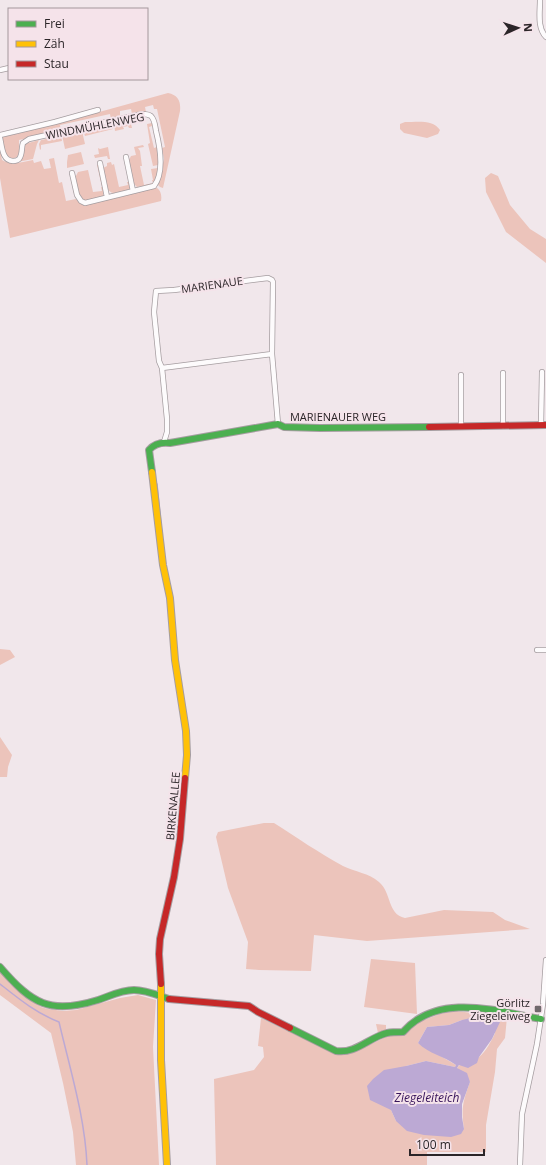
<svg xmlns="http://www.w3.org/2000/svg" width="546" height="1165" font-family="'Open Sans',sans-serif">
	<style>
		.green { fill: #ecc4bb; fill-rule: evenodd }
		.water { fill: #bca9d4 }
		.lines { fill: none; stroke-linecap: round; stroke-linejoin: round }
		.stream { stroke: #bca9d4; stroke-width: 1.5 }
		.street-casing { stroke: #a59da0; stroke-width: 6 }
		.fast-casing { stroke: #a59da0; stroke-width: 8 }
		.slow-casing { stroke: #a59da0; stroke-width: 8 }
		.jam-casing { stroke: #a59da0; stroke-width: 8 }
		.street { stroke: #fdfbfc; stroke-width: 4.5 }
		.fast { stroke: #4caf50; stroke-width: 6 }
		.slow { stroke: #ffc107; stroke-width: 6 }
		.jam { stroke: #c62828; stroke-width: 6 }
		.poi-dot { fill: #70696c; stroke: #f5e3ea; stroke-width: 1.5 }
		.labels { text-anchor: middle; stroke-width: 4; stroke-linejoin: round; paint-order: stroke }
		.street-label { font-size: 11px; fill: #2b2528; stroke: #f5e3ea }
		.poi-label { font-size: 11px; fill: #2b2528; stroke: #f5e3ea; text-anchor: end }
		.water-label { font-size: 12px; font-style: italic; fill: #36135a; stroke: #f5e3ea }
	</style>
	<rect width="100%" height="100%" fill="#f1e7eb"/>
	<path class="green" d="M168 93C178 95 181 101 180 111L163 188 160 187 158 185 164 159 162 148 165 147 157 109H154L153 105 145 107 146 112 132 114 131 109 120 111V117L111 119 110 114 60 125 61 131 19 140V152L17 157 11 159 6 156 2 139 4 136 74 119Z
		M129 119 130 120 132 128H129L128 126 123 127 124 129 115 131 114 123 115 122Z
		M405 122C417 122 433 119 440 130L438 134 427 138 404 133 400 129V124Z
		M111 123 113 129 85 136 83 130Z
		M152 123V126L149 127 154 148 157 147 160 158 158 165 153 166 148 144 150 143 147 124Z
		M82 131 85 144 65 149 62 135Z
		M61 136 62 141 41 145V149L40 150 39 144 41 140Z
		M39 140 37 144 33 159 17 162 25 144Z
		M143 145 144 147 138 148 140 151 142 166H140L144 185 153 183 152 180H153L151 169 158 168 156 179 154 184 137 187 133 183 129 160 131 156 136 155 134 147Z
		M108 147 110 159H108L107 156 95 158 94 155 99 154 98 148 100 149Z
		M0 149 2 160C12 166 22 162 33 160L34 163 41 161 44 169 51 168 49 159 54 158 59 183 62 182 66 201 76 199 80 203 84 205 155 187C161 189 162 196 161 201L10 238 0 178Z
		M81 152 84 164 67 168V162L68 155Z
		M124 159H125L130 185V189C126 191 122 192 117 193 104 195 105 177 103 168L107 166V163L111 162 112 165 114 164 119 187 128 185 127 182H129Z
		M97 165H98L104 192 103 196 85 201C78 197 76 184 76 176L78 172 88 170 93 192 102 191 101 187H102Z
		M491 173 498 176 510 205 530 229 546 239V263L506 232 486 192 485 178Z
		M0 649 10 650 15 657 0 665Z
		M0 737 12 755 8 767 7 777H0Z
		M264 823H274C296 837 319 853 343 866 355 872 369 873 379 882 392 893 387 914 405 918L444 910 493 912 505 920 530 929 367 941 314 935 311 971 259 970 246 969 248 942 228 888 216 837 218 832Z
		M371 959 415 963 417 1014 364 1007Z
		M0 970 10 984 41 1007 48 1009 63 1011 76 1010 120 998 138 995 156 1000 153 1047 159 1165H76L73 1132 63 1083 51 1033 0 995Z
		M456 1011 507 1017 505 1038 497 1049 495 1072 486 1125V1152H427V1165H216L214 1079 254 1070 264 1057 263 1047 258 1046 261 1018 300 1037 340 1054 361 1049 386 1037 406 1032 419 1022 440 1014ZM462 1020 495 1033C492 1040 485 1053 479 1057 472 1063 462 1060 457 1068L470 1082C463 1101 461 1108 464 1129L396 1121 391 1110 406 1066 426 1061 455 1067 456 1065 418 1043 427 1027 449 1025Z
		M376 1024 386 1025V1030L378 1033Z"/>
	<path class="water" d="M479 1016 500 1022 492 1039 479 1057 477 1063 468 1068 459 1065 457 1068 467 1073 470 1082 462 1104V1117L464 1129 461 1134 451 1137 424 1135 407 1131 396 1121 391 1110 370 1100 367 1086 373 1079 384 1070 406 1066 426 1061 455 1067 456 1065C444 1056 429 1054 418 1043L427 1027 449 1025 462 1020Z"/>
	<g class="lines">
		<path class="stream" d="M157 484 162 535
			M0 984C19 999 36 1013 59 1022 70 1069 85 1117 87 1165"/>
		<g class="street-casing">
			<path id="street" d="M540 0C540 12 537 28 546 37
				M0 70 9 68
				M0 135 55 122 98 110
				M0 138C2 146 2 161 13 161 15 161 18 160 19 159 23 154 21 148 23 143L29 139 142 114C145 114 148 114 151 116 155 120 155 126 156 131 160 147 165 172 154 186L85 203 81 201 77 195 72 173
				M126 157 133 191
				M100 163 107 197
				M162 368 272 354
				M541 425 542 372
				M461 426V375
				M503 426V373
				M164 442 167 432V419L162 368 159 361 154 312 156 291 174 290 268 278 272 280 273 282 272 354 278 424
				M537 650H546
				M520 1165 522 1114 537 1044 543 1004 546 960"/>
		</g>
		<g class="fast-casing">
			<path id="fast" d="M152 472 149 450C155 443 162 442 170 443L278 424 284 427 320 428 429 427
				M0 967C32 1004 50 1015 98 1000 110 996 121 990 134 990 146 990 157 995 169 999
				M290 1028 336 1051C356 1054 368 1038 387 1033 392 1032 398 1032 403 1032 438 992 496 1011 541 1019"/>
		</g>
		<g class="slow-casing">
			<path id="slow" d="M152 472 163 565 170 598 175 660 186 731 187 755 185 778
				M161 984V1060L167 1165"/>
		</g>
		<g class="jam-casing">
			<path id="jam" d="M429 427 546 425
				M161 984 159 954 160 939 174 877 180 839 185 778
				M169 999 249 1006 258 1012 290 1028"/>
		</g>
		<use href="#street" class="street"/>
		<use href="#fast" class="fast"/>
		<use href="#slow" class="slow"/>
		<use href="#jam" class="jam"/>
	</g>
	<rect class="poi-dot" x="534" y="1005" width="8" height="8" rx="2"/>
	<g class="labels">
		<g class="street-label">
			<text transform="translate(95 126) rotate(-11)" y="4">WINDMÜHLENWEG</text>
			<text transform="translate(212 285) rotate(-8)" y="4">MARIENAUE</text>
			<text x="338" y="421">MARIENAUER WEG</text>
			<text transform="translate(173 806) rotate(-85)" y="4">BIRKENALLEE</text>
		</g>
		<g class="poi-label">
			<text x="530" y="1007">Görlitz<tspan x="530" dy="13">Ziegeleiweg</tspan></text>
		</g>
		<g class="water-label">
			<text x="427" y="1102">Ziegeleiteich</text>
		</g>
	</g>
	<rect x="8" y="8" width="140" height="72" fill="#f5e3ea" stroke="#a4979c"/>
	<rect x="16" y="21" width="20" height="6" fill="#4caf50" stroke="#a4979c"/>
	<text x="44" y="28" font-size="12" fill="#2b2528">Frei</text>
	<rect x="16" y="41" width="20" height="6" fill="#ffc107" stroke="#a4979c"/>
	<text x="44" y="48" font-size="12" fill="#2b2528">Zäh</text>
	<rect x="16" y="61" width="20" height="6" fill="#c62828" stroke="#a4979c"/>
	<text x="44" y="68" font-size="12" fill="#2b2528">Stau</text>
	<g transform="translate(518 28) rotate(87)" stroke="#f5e3ea" stroke-width="3" paint-order="stroke">
	<path d="M0-3L7 15L0 10L-7 15Z" fill="#2b2528"/>
	<text y="-6" font-size="11" font-weight="bold" text-anchor="middle" fill="#2b2528">N</text>
	</g>
	<path d="M410 1149v6h74v-6" fill="none" stroke="#2b2528" stroke-width="2"/>
	<text x="416" y="1149" font-size="12" fill="#2b2528" stroke="#f5e3ea" stroke-width="3" paint-order="stroke">100 m</text>
</svg>
